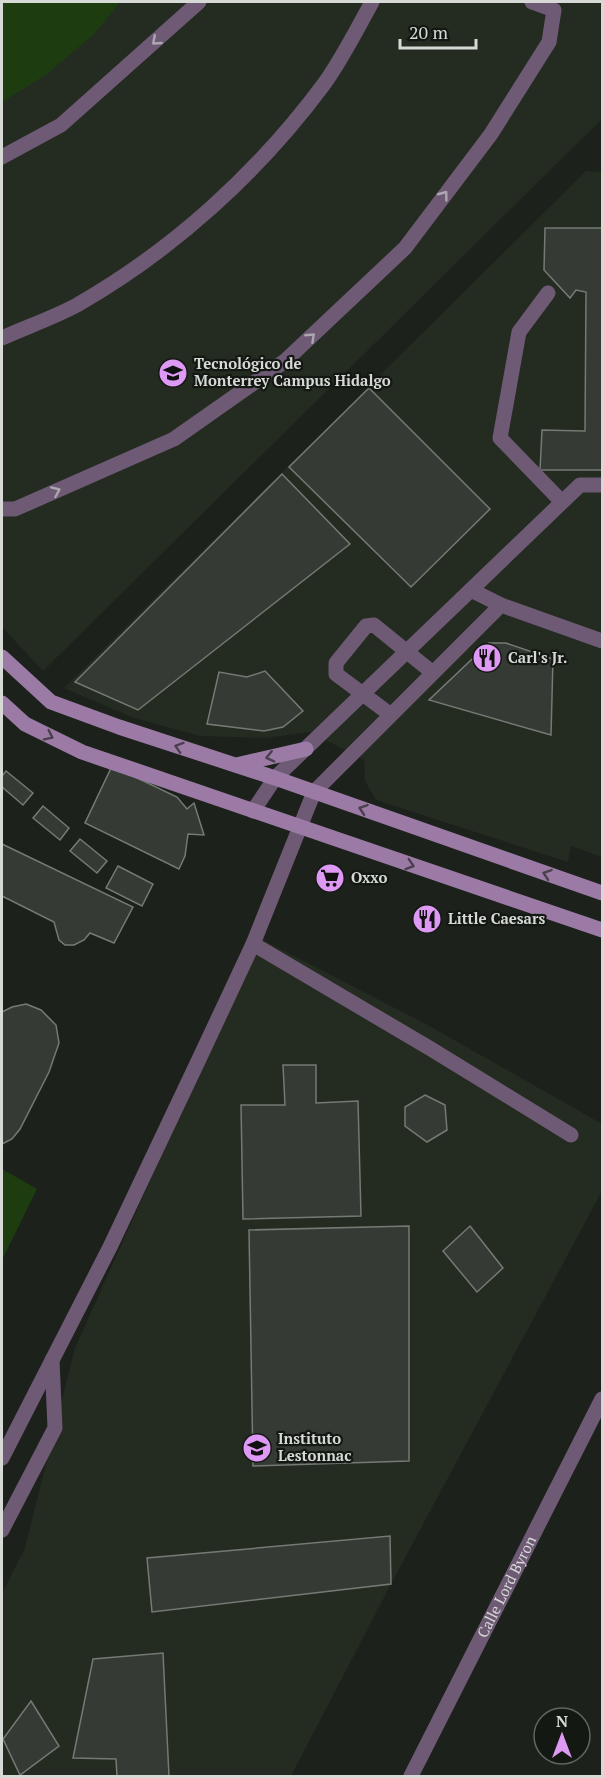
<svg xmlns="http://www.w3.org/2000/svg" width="604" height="1778" font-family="'PT Serif',serif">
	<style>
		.built { fill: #242b21 }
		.green { fill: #1d3d10 }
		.building { fill: #363a35; stroke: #757a74; stroke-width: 1.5 }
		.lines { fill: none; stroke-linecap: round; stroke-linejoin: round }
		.lane { stroke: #6e5a74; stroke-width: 15 }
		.street { stroke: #6e5a74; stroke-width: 15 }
		.secondary { stroke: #9b7ba5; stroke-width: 15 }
		.oneway { stroke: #aca6af }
		.oneway2 { stroke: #4a404d }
		.labels { text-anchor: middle; stroke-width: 4.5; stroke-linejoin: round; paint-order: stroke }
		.poi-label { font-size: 15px; font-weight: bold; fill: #d6d9d6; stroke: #141813; text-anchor: start }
		.street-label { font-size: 15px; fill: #d6d9d6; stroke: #141813 }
	</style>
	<rect width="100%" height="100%" fill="#1d211c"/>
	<path class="built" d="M2 2H602V119L43 671 2 627Z
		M586 171 602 172V857L571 846 568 862 376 800 365 781 364 760 310 732 265 738 200 736 134 718 64 688Z
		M259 938 426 1024 602 1124V1191L391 1584 291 1776H2V1593L25 1548 75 1348Z"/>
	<path class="green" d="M2 2H120L94 34 47 74 2 102Z
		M2 1169 37 1189 2 1260Z"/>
	<path class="building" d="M545 228H602V470H540L542 430 585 431 586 292 576 290 570 298 544 270Z
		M369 388 490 509 411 587 289 467Z
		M282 474 350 544 138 710 75 682Z
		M489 643H506L553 659 551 735 429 700Z
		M265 671 303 711 283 727 264 731 207 724 219 672 247 677Z
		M112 766 177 797 187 809 194 803 204 835 188 834 185 856 179 869 85 823Z
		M6 771 33 793 23 805 2 787V776Z
		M43 806 69 828 60 840 33 818Z
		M80 839 107 861 97 873 70 851Z
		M2 844 133 907 114 943 90 933 84 940 74 945H65L59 940 54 922 2 896Z
		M118 866 153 884 142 906 106 888Z
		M26 1004 41 1010 56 1025 59 1043 49 1072 20 1129 12 1139 2 1144V1012L12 1007Z
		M283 1065H316V1103L358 1101 361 1216 243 1219 241 1105H285Z
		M425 1095 445 1105 447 1130 427 1142 405 1126V1107Z
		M409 1226V1461L253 1466 249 1230Z
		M470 1226 503 1268 477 1292 443 1251Z
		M390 1536 391 1584 152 1612 147 1558Z
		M163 1653 169 1776H117L116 1759 73 1758 93 1659Z
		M31 1701 59 1746 20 1775 3 1739Z"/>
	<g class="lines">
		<path class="lane" d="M2 157 61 125 199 2
			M548 293 519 332 500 438 562 502
			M2 338C26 327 53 318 77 305 173 250 258 173 324 84 342 59 357 29 372 2
			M2 509H15L174 439 285 361 405 248 491 134 549 42 554 10 532 2
			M471 590 501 605
			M391 715 336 674V663L366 626 374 625 433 673
			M314 792 501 605 602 641
			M253 811 275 778 580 485H602
			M253 944 431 1049 571 1135"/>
		<g class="street">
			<path d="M2 1458 110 1247 201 1055 253 944 314 792"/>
			<path d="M2 1530 55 1428 52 1360"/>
			<path id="s1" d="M411 1776 602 1399"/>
		</g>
		<path class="secondary" d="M2 657 51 702 119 727 275 778 602 893
			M2 703 25 724 82 752 602 930
			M236 765 306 749"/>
	</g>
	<defs><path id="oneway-chevron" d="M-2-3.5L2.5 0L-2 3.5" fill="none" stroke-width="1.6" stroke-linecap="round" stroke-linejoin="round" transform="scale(1.5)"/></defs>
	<g class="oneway">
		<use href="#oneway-chevron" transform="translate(156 41) rotate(139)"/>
		<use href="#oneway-chevron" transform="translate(444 195) rotate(-53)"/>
		<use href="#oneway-chevron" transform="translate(311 337) rotate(-43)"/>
		<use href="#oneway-chevron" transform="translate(56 491) rotate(-24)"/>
	</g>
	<g class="oneway2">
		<use href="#oneway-chevron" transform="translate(49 736) rotate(26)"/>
		<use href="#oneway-chevron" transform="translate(179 747) rotate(-162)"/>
		<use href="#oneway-chevron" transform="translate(270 757) rotate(167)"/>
		<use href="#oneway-chevron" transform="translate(363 809) rotate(-161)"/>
		<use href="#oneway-chevron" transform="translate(410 865) rotate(18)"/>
		<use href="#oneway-chevron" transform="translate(547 874) rotate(-161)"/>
	</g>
	<defs>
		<g id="university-disc" transform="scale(1.5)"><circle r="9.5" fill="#dd99f3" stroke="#141813"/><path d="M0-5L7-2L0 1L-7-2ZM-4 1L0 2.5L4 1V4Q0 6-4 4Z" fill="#111"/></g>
		<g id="restaurant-disc" transform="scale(1.5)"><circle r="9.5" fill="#dd99f3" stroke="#141813"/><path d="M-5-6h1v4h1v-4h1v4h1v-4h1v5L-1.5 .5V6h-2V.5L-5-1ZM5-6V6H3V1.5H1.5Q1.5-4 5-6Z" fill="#111"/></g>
		<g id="supermarket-disc" transform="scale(1.5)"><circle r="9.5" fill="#dd99f3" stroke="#141813"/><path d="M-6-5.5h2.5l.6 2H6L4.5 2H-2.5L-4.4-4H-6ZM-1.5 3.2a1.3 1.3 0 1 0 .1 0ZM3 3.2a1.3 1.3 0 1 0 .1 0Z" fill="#111"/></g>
		<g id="school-disc" transform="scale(1.5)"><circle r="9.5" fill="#dd99f3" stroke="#141813"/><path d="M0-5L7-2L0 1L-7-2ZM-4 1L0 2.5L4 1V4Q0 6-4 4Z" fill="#111"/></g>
	</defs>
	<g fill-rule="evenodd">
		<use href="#university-disc" x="173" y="373"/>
		<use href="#restaurant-disc" x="487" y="658"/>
		<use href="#supermarket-disc" x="330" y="878"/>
		<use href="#restaurant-disc" x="427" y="919"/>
		<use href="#school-disc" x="257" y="1448"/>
	</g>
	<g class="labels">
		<g class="poi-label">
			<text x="194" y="369">Tecnológico de<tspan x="194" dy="17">Monterrey Campus Hidalgo</tspan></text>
			<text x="508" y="663">Carl's Jr.</text>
			<text x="351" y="883">Oxxo</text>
			<text x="448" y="924">Little Caesars</text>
			<text x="278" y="1444">Instituto<tspan x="278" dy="17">Lestonnac</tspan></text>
		</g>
		<g class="street-label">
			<text dy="5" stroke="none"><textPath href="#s1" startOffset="212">Calle Lord Byron</textPath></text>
		</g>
	</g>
	<rect width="604" height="1778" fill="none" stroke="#d6d9d6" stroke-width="6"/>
	<g transform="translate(562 1736)"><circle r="28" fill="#141813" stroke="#626561" stroke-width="1.5"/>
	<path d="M0-4.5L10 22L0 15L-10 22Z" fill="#dd99f3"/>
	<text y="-9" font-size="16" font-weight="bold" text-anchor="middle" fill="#d6d9d6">N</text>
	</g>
	<path d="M400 39v9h76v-9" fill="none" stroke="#d6d9d6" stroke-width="3"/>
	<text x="409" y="39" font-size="18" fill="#d6d9d6" stroke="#141813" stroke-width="4.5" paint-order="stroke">20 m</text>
</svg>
